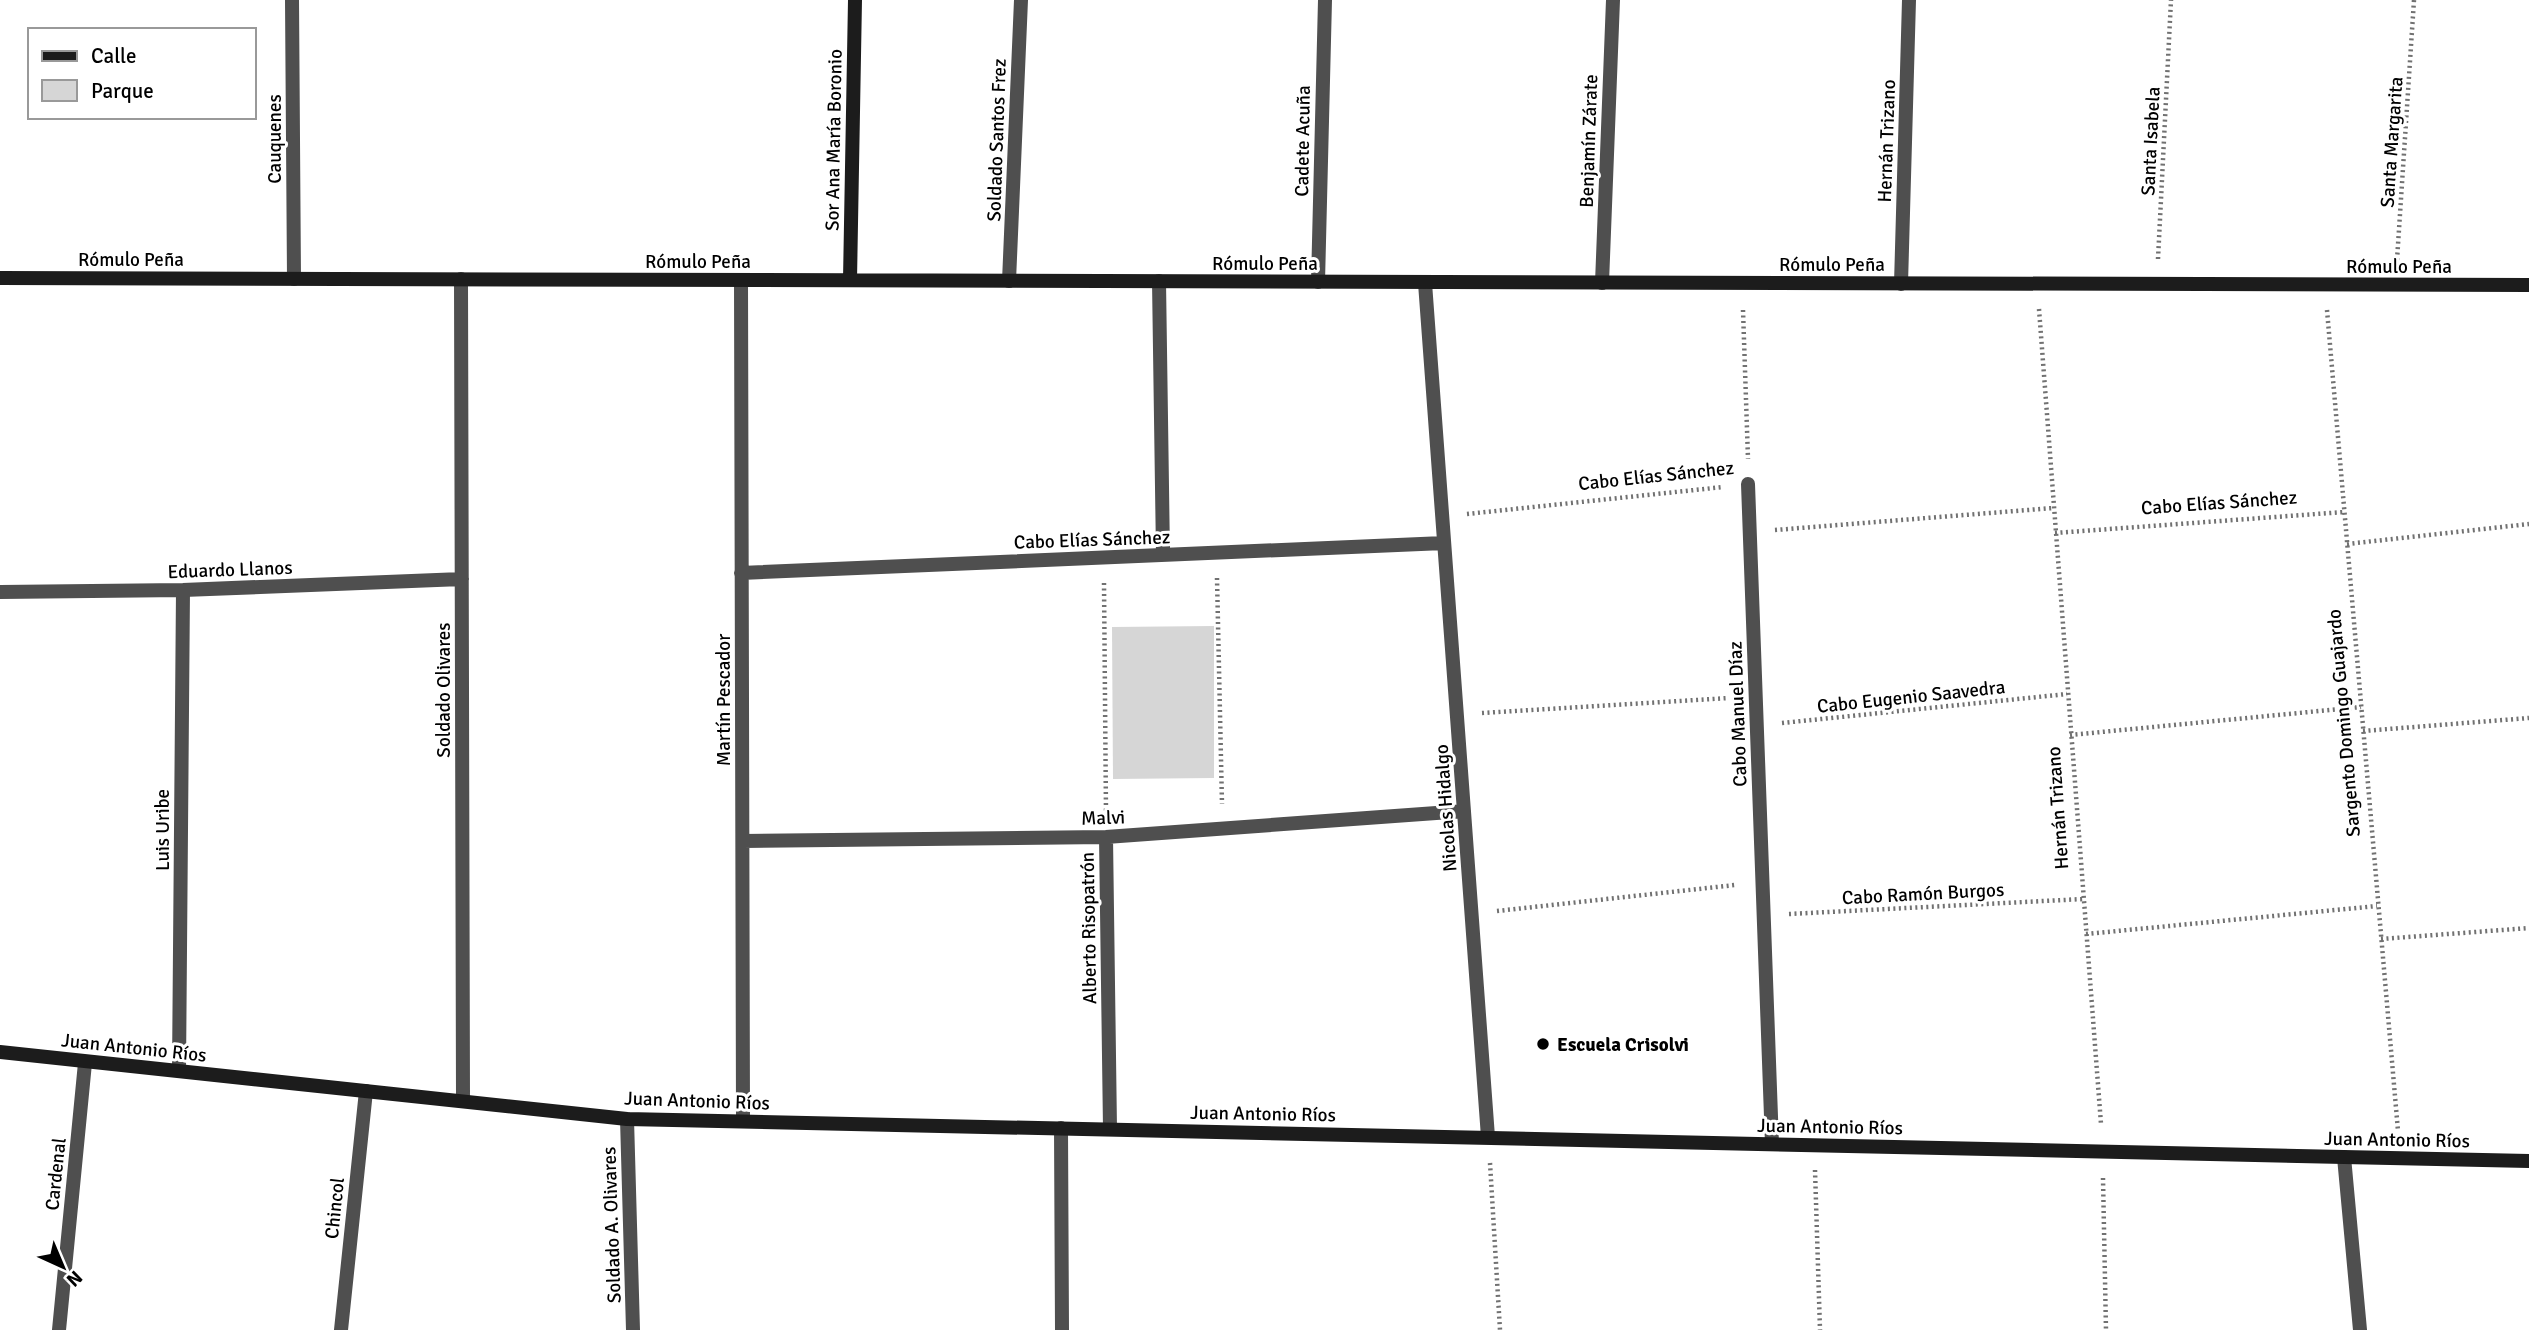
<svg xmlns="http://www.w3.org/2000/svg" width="2529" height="1330" font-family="Signika,sans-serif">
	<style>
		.green { fill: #d6d6d6 }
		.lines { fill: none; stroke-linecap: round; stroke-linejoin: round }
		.path { stroke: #717171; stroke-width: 4.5; stroke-dasharray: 2 3.5; stroke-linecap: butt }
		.street { stroke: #4f4f4f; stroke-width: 14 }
		.secondary { stroke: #1c1c1c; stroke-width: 14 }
		.poi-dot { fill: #000; stroke: #fff; stroke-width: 2.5 }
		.labels { text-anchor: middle; stroke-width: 6; stroke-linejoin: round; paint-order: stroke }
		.street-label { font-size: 19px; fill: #000; stroke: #fff }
		.poi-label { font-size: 19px; font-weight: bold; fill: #000; stroke: #fff; text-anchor: start }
	</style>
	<rect width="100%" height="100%" fill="#fff"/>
	<path class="green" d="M1214 626V778L1113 779 1112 627Z"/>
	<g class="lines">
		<path class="path" d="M2158 259 2171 0
			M2397 260 2414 0
			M2039 309 2101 1124
			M1743 310 1748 459
			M2327 310 2398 1131
			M1467 514 1723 487
			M1775 530 2053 508
			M2055 533 2344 512
			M2347 544 2529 524
			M1217 578 1222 804
			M1104 583 1106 813
			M1482 713 1729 698
			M1782 723 2067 694
			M2363 731 2529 718
			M2070 735 2361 707
			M1497 911 1735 885
			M1789 914 2083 899
			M2086 934 2377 906
			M2381 939 2529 928
			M1490 1163 1500 1330
			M1815 1170 1820 1330
			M2103 1178 2106 1330"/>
		<path class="street" d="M292 0 294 279
			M461 279 463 1101
			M741 280 743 1121
			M1009 281 1021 0
			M1159 281 1163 555
			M1318 282 1325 0
			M1425 283 1488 1137
			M1602 283 1613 0
			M1901 284 1909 0
			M1748 484 1772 1144
			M741 573 1444 543
			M0 592 183 590 462 579
			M1106 837 1110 1129
			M743 841 1106 837 1464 811
			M179 1070 183 590
			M627 1119 633 1330
			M1061 1128 1062 1330
			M2344 1157 2360 1330
			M59 1330 85 1063
			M341 1330 366 1091"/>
		<path class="secondary" d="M0 278 2529 285
			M850 280 855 0
			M0 1052 627 1119 2529 1161"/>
	</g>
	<circle class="poi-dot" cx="1543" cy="1044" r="7"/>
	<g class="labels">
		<g class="street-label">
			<text transform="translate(274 139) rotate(-90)" y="7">Cauquenes</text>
			<text transform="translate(833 140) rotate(-89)" y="7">Sor Ana María Boronio</text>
			<text transform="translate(996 140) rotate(-88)" y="7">Soldado Santos Frez</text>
			<text transform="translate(1302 141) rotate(-89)" y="7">Cadete Acuña</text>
			<text transform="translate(1588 141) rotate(-88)" y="7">Benjamín Zárate</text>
			<text transform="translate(1886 141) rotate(-88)" y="7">Hernán Trizano</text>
			<text transform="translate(2150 141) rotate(-87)" y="7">Santa Isabela</text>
			<text transform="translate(2391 142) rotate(-86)" y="7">Santa Margarita</text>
			<text x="131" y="266">Rómulo Peña</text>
			<text x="698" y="268">Rómulo Peña</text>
			<text x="1265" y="270">Rómulo Peña</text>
			<text x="1832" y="271">Rómulo Peña</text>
			<text x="2399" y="273">Rómulo Peña</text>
			<text transform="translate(1656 475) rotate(-6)" y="7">Cabo Elías Sánchez</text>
			<text transform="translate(2219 502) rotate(-4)" y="7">Cabo Elías Sánchez</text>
			<text transform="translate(1092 539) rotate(-2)" y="7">Cabo Elías Sánchez</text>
			<text transform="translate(230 569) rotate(-2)" y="7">Eduardo Llanos</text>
			<text transform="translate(443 690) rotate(-90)" y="7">Soldado Olivares</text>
			<text transform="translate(1911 696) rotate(-6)" y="7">Cabo Eugenio Saavedra</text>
			<text transform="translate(723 700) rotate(-90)" y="7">Martín Pescador</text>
			<text transform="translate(1737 714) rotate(-92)" y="7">Cabo Manuel Díaz</text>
			<text transform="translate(2343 723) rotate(-95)" y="7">Sargento Domingo Guajardo</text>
			<text transform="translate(1445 808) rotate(-94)" y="7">Nicolas Hidalgo</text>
			<text transform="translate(2057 808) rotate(-94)" y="7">Hernán Trizano</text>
			<text transform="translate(1103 817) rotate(-2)" y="7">Malvi</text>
			<text transform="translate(162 830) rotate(-90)" y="7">Luis Uribe</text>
			<text transform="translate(1923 893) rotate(-3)" y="7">Cabo Ramón Burgos</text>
			<text transform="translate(1088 928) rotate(-91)" y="7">Alberto Risopatrón</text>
			<text transform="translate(134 1047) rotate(6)" y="7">Juan Antonio Ríos</text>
			<text transform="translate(697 1100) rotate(2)" y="7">Juan Antonio Ríos</text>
			<text transform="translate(1263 1113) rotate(1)" y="7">Juan Antonio Ríos</text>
			<text transform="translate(1830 1126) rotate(1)" y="7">Juan Antonio Ríos</text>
			<text transform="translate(2397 1139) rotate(1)" y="7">Juan Antonio Ríos</text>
			<text transform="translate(55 1174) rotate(-84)" y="7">Cardenal</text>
			<text transform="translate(334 1208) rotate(-84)" y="7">Chincol</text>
			<text transform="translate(611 1225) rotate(-92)" y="7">Soldado A. Olivares</text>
		</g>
		<g class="poi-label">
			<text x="1557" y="1051">Escuela Crisolvi</text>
		</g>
	</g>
	<rect x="28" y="28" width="228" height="91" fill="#ffffff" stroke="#999999" stroke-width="2"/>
	<rect x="42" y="51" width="35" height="10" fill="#1c1c1c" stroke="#999999" stroke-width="2"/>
	<text x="91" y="63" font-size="21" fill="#000000">Calle</text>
	<rect x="42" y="80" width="35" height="21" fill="#d6d6d6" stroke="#999999" stroke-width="2"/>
	<text x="91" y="98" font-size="21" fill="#000000">Parque</text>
	<g transform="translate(63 1267) rotate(136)" stroke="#ffffff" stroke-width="5" paint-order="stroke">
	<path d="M0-5L12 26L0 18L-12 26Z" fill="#000000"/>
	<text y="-10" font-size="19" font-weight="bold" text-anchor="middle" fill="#000000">N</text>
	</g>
</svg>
